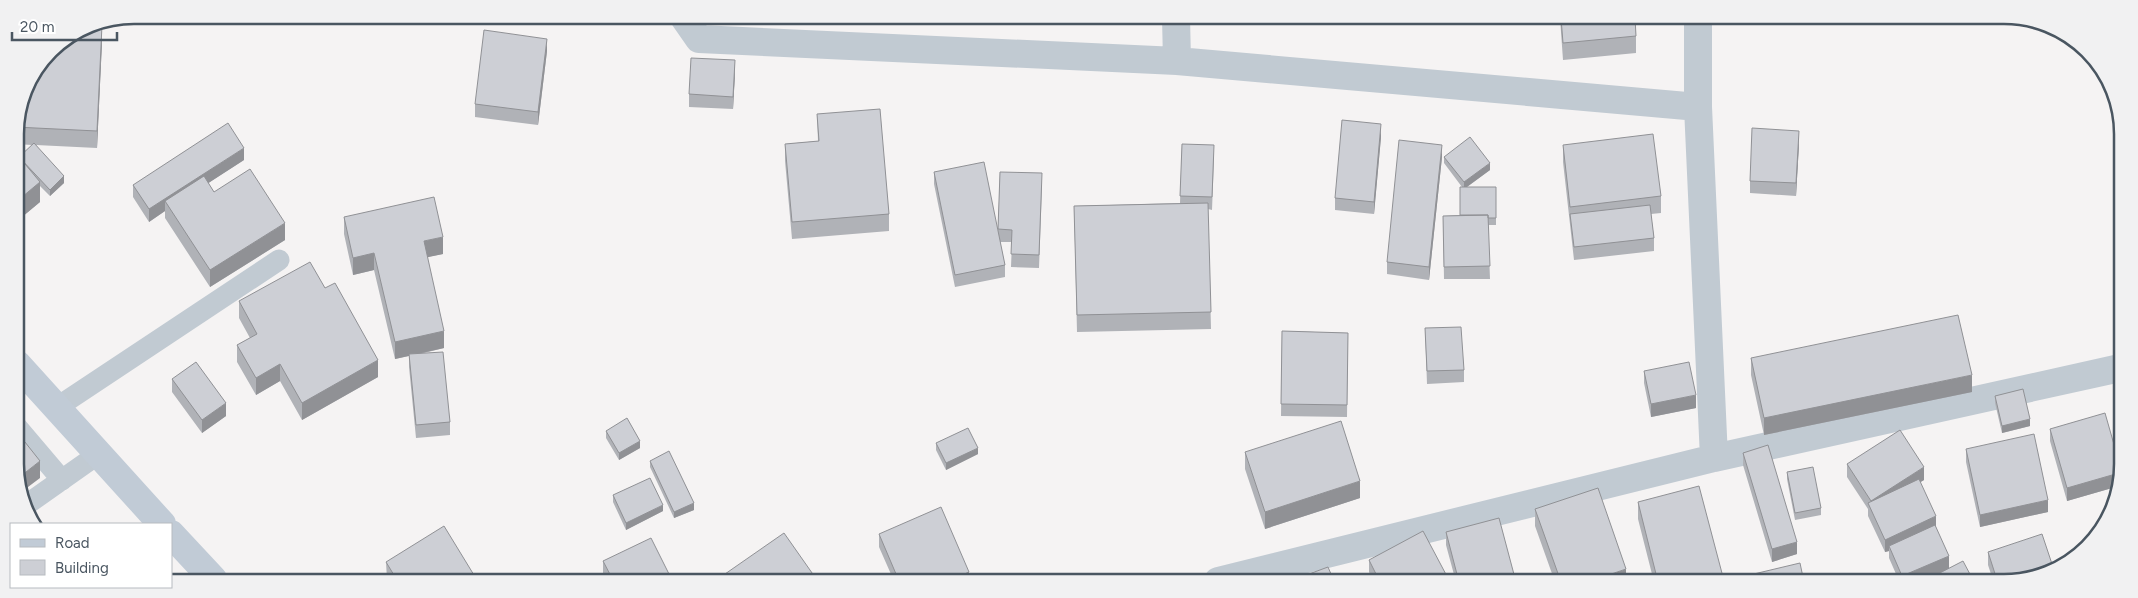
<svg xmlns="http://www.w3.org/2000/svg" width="2138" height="598" font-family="Figtree,sans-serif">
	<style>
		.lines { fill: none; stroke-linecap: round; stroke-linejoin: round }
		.lane { stroke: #c1cad2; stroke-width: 21 }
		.street { stroke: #c1cad2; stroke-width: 28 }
		.secondary { stroke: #c1cbd6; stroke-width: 28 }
		.wall { fill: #b0b2b7 }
		.shaded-wall { fill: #909195 }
		.building { fill: #cdcfd5; stroke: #909195 }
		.rim { fill: none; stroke: #4a5661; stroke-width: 2.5 }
	</style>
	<rect width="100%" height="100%" fill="#f5f3f3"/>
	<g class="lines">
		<path class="lane" d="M56 408 279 260
			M17 427 62 480
			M26 505 97 455"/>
		<path class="street" d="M683 16 699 39 1177 61 1698 107
			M1176 17 1177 61
			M1698 18V107L1714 458
			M1218 581 1714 458 2120 368"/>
		<path class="secondary" d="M17 364 162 524
			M171 534 213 579"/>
	</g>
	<path class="wall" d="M1269 17 1374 18V19L1269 20Z
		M1560 18H1635L1636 36V53L1563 60Z
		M1772 18H1806V21Z
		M102 42 97 148 36 145 64 183 50 196 40 186V202L16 222 15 152 19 157 32 145 15 144V126Z
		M547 51 538 125 475 117V104Z
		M735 73 733 109 689 107V94Z
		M817 114 889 214V231L792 239 785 161V144L818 141Z
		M1381 137 1374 214 1335 210V198Z
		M1182 144 1214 158 1212 210 1208 209 1211 329 1077 332 1074 206 1180 203Z
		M1799 144 1796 196 1750 193V181Z
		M1563 145 1661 196V213L1651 214 1654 238V251L1574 260 1563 162Z
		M1442 157 1429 280 1387 274V262Z
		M1444 157 1490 170 1467 187H1496V225H1488L1490 279H1444L1443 216 1460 215 1462 187 1444 163Z
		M244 160 208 183 214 192 285 240 210 287 165 218V211L149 222 133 197V185Z
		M934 172 998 232 1000 172 1042 186 1039 268 1011 267 1012 242H1000L1005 265V277L955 287 934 184Z
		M344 217 443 254 427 257 444 348 420 354 450 422V435L416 438 409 367V356L395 359 374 270 353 275 344 234Z
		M325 288 378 377 302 420 280 381 256 395 237 362V345L250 338 239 318V301Z
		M1425 328 1464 370V382L1427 384Z
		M1282 331 1348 333 1347 417 1281 416Z
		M1751 358 1972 392 1764 435 1751 375Z
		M1644 371 1696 408 1651 417 1644 383Z
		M172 379 226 416 202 433 172 392Z
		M1995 396 2030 426 2002 433 1995 403Z
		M2050 429 2119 462V486L2067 501 2050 441Z
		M606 431 640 448 619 460 606 438Z
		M936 443 978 454 946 470 936 450Z
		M1966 449 2048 512 1980 527 1966 462Z
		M1245 452 1360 498 1265 529 1245 469Z
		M1743 453 1797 554 1772 562 1743 465Z
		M650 461 694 510 674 518 650 467Z
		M1847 464 1924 480 1920 482 1936 527 1949 568 1972 583H1932V577L1944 571 1920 581V583H1900L1889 558V551L1885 552 1868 516V509L1847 477Z
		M1787 472 1821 508V515L1795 520 1787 479Z
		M613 495 663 511 626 530 613 502Z
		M1638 502 1723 582H1654L1638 519Z
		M1535 509 1626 582H1555L1535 526Z
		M1446 532 1516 582H1456L1446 545Z
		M879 534 969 581H894L879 547Z
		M1988 552 2012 583H1994L1988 565Z
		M1369 560 1450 582H1374L1369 572Z
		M603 561 672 580H606L603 574Z
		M386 562 477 580H387Z
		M725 574 817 580H725Z"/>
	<path class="shaded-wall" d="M102 25V42L97 148V131Z
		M547 39V51L538 125V112Z
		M735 60V73L733 109V97Z
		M1381 124V137L1374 214V202Z
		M1799 131V144L1796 196V183Z
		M1442 145V157L1429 280V267Z
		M244 148V160L170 208 165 201V211L149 222V209Z
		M1490 163V170L1464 189V182Z
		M64 176V183L50 196V190Z
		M40 182V202L16 222V202Z
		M285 223V240L210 287V270Z
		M443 237V254L424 258V241Z
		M374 253V270L353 275V258Z
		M444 331V348L395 359V342Z
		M378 360V377L302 420V403Z
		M280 364V381L256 395V378Z
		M1972 375V392L1764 435V418Z
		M1696 395V408L1651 417V404Z
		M226 403V416L202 433V420Z
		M2030 419V426L2002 433V426Z
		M640 441V448L619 460V453Z
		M978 448V454L946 470V463Z
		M40 461V478L20 493 17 487V479Z
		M1924 467V480L1872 512 1871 509V501Z
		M2119 473V486L2067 501V488Z
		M1360 481V498L1265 529V512Z
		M2048 500V512L1980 527V515Z
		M694 503V510L674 518V512Z
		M663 505V511L626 530V523Z
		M1936 516V528L1889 546V551L1885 552V540Z
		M1797 542V554L1772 562V549Z
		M1949 556V569L1917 583H1902V576Z
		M1626 569V582H1588Z
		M969 572V581H948Z
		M1723 577V582H1701Z
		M1972 578V583H1964Z"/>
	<path class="building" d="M1561 18H1635L1636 36 1563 43Z
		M89 24 102 25 97 131 15 127 27 82 50 50Z
		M484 30 547 39 538 112 475 104Z
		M691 58 735 60 733 97 689 94Z
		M880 109 889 214 792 222 785 144 819 141 817 114Z
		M1342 120 1381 124 1374 202 1335 198Z
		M228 123 244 148 149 209 133 185Z
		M1752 128 1799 131 1796 183 1750 181Z
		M1653 134 1661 196 1570 207 1563 145Z
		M1470 137 1490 163 1464 182 1444 157Z
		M1399 140 1442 145 1429 267 1387 262Z
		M34 143 64 176 50 190 19 157Z
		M1182 144 1214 145 1212 197 1180 196Z
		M15 152 40 182 16 202Z
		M984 162 1005 265 955 275 934 172Z
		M250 169 285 223 210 270 165 201 204 176 214 192Z
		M1000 172 1042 173 1039 255 1011 254 1012 230 998 229Z
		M1460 187H1496V218H1488V215H1460Z
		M434 197 443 237 424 241 444 331 395 342 374 253 353 258 344 217Z
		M1208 203 1211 312 1077 315 1074 206Z
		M1650 205 1654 238 1574 247 1570 214Z
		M1488 215 1490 266 1444 267 1443 216Z
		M310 262 325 288 335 283 378 360 302 403 280 364 256 378 237 345 257 334 239 301Z
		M1958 315 1972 375 1764 418 1751 358Z
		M1461 327 1464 370 1427 371 1425 328Z
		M1282 331 1348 333 1347 405 1281 404Z
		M443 352 450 422 416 425 409 354Z
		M196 362 226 403 202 420 172 379Z
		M1689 362 1696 395 1651 404 1644 371Z
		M2023 389 2030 419 2002 426 1995 396Z
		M2105 413 2119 462V473L2067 488 2050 429Z
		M627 418 640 441 619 453 606 431Z
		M1341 421 1360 481 1265 512 1245 452Z
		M968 428 978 448 946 463 936 443Z
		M1900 430 1924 467 1871 501 1847 464Z
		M17 432 40 461 17 479Z
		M2034 434 2048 500 1980 515 1966 449Z
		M1768 445 1797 542 1772 549 1743 453Z
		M669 451 694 503 674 512 650 461Z
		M1813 467 1821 508 1795 513 1787 472Z
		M650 478 663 505 626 523 613 495Z
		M1919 479 1936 516 1885 540 1868 503Z
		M1699 486 1723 577 1701 582H1658L1638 502Z
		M1598 488 1626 569 1588 582H1561L1535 509Z
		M941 507 969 572 948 581H899L879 534Z
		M1499 518 1516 582H1459L1446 532Z
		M1935 525 1949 556 1902 576 1889 546Z
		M444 526 477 580H397L386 562Z
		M1423 531 1450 582H1380L1369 560Z
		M784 533 817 580H729L725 574Z
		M2042 534 2053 567 2012 583H1998L1988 552Z
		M651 538 672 580H613L603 561Z
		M2082 553 2077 558 2069 561Z
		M1963 561 1972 578 1964 583H1935L1932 577Z
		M1800 563 1804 582H1738L1737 578Z
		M1328 567 1334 581H1290Z
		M1918 579 1920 583H1914Z"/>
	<path d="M0 0H2138V598H0ZM134 24H2004A110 110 0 0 1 2114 134V464A110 110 0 0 1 2004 574H134A110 110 0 0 1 24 464V134A110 110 0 0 1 134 24Z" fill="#f1f1f2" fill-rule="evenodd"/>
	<path class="rim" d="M134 24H2004A110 110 0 0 1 2114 134V464A110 110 0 0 1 2004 574H134A110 110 0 0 1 24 464V134A110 110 0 0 1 134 24Z"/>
	<rect x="10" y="523" width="162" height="65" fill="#ffffff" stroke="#b7bbc0"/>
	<rect x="20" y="539" width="25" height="8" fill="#c1cbd6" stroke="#b7bbc0"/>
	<text x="55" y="548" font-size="15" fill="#4a5661">Road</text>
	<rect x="20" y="560" width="25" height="15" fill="#cdcfd5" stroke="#b7bbc0"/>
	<text x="55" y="573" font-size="15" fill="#4a5661">Building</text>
	<path d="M12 32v8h105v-8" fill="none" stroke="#4a5661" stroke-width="2.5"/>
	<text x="20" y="32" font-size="15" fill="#4a5661" stroke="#ffffff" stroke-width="4" paint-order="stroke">20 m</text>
</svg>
